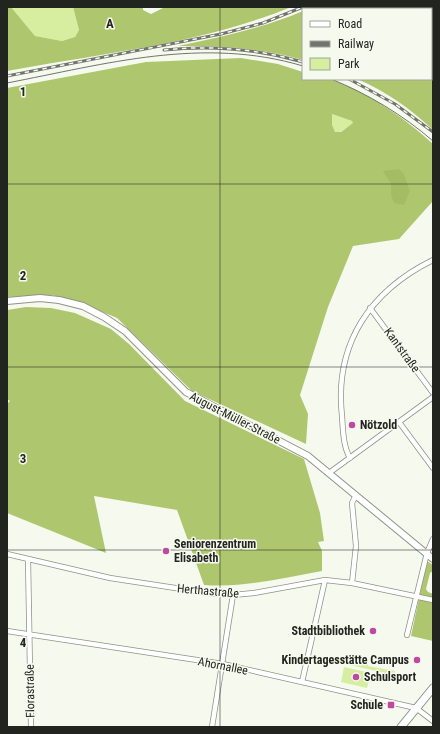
<svg xmlns="http://www.w3.org/2000/svg" width="440" height="734" font-family="'Roboto Condensed',sans-serif">
	<style>
		.green { fill: #d7eea1 }
		.forest { fill: #aec76f; fill-rule: evenodd }
		.water { fill: #a4bc64 }
		.lines { fill: none; stroke-linecap: round; stroke-linejoin: round }
		.minor-casing { stroke: #8f9288; stroke-width: 6 }
		.secondary-casing { stroke: #8f9288; stroke-width: 8 }
		.primary-casing { stroke: #8f9288; stroke-width: 9 }
		.minor { stroke: #fff; stroke-width: 4.5 }
		.secondary { stroke: #fff; stroke-width: 6 }
		.primary { stroke: #fff; stroke-width: 7 }
		.tram { stroke: #72746d; stroke-width: 1 }
		.rail-casing { stroke: #72746d; stroke-width: 3 }
		.rail { stroke: #f6faee; stroke-width: 1.5; stroke-dasharray: 4.5; stroke-linecap: butt }
		.grid { fill: none; stroke: #222420; stroke-width: 1; stroke-opacity: 0.55 }
		.poi-dot { fill: #bf499f; stroke: #f6faee; stroke-width: 1.5 }
		.labels { text-anchor: middle; stroke-width: 3; stroke-linejoin: round; paint-order: stroke }
		.street-label { font-size: 12px; fill: #222420; stroke: #f6faee }
		.poi-label { font-size: 12px; font-weight: bold; fill: #222420; stroke: #f6faee; text-anchor: start }
		.grid-label { font-size: 13px; text-anchor: middle; font-weight: bold; fill: #222420; stroke: #f6faee; stroke-width: 3; stroke-linejoin: round; paint-order: stroke }
	</style>
	<rect width="100%" height="100%" fill="#f6faee"/>
	<path class="green" d="M11 7H73L79 30 75 37 62 41 35 36Z
		M332 114 352 121 354 123 340 132H335L332 126Z
		M353 659 368 662V666L395 671 394 675 345 664 346 661 352 662Z
		M344 667 371 673 367 688 341 682Z"/>
	<path class="forest" d="M7 7H11L35 36 62 41 75 37 79 30 73 7H143V10L151 14 165 7H291C201 44 102 53 7 71Z
		M311 7H433V130C411 109 384 90 357 79H431V9H306Z
		M303 11V60C262 48 221 46 178 46 221 37 263 28 303 11Z
		M241 58 278 64 303 72V79C311 79 320 77 328 79 364 89 406 119 433 144V201L399 239 353 246 328 307 300 395 308 414 306 444 192 391 117 318 81 303 52 295 7 297V88L146 62ZM332 114 352 121 353 123 341 132H335L332 125Z
		M26 307 51 308 75 313 111 329 129 344 185 401 304 459 320 513 324 541 318 542 322 551V571C282 578 245 588 204 585L177 510 94 496 106 553 7 513V404L10 401 7 399V310Z
		M427 561 433 565V571L430 573 426 589 428 592 433 594V641L411 636Z"/>
	<path class="water" d="M399 169 404 174 410 191 404 205 394 203 391 195V184L383 171Z"/>
	<g class="lines">
		<g class="minor-casing">
			<path id="minor" d="M370 308 433 393
				M399 422 433 468
				M350 458C343 446 343 430 342 416 334 344 370 291 433 260
				M329 473 433 397
				M7 554 110 578 208 593 233 595 254 593 325 580 352 583 433 600
				M28 559 31 727
				M352 583 356 546 352 503 356 495
				M7 631 223 664 416 708 433 721
				M407 635 427 553 433 539
				M302 682 325 580
				M212 727 233 595"/>
		</g>
		<g class="secondary-casing">
			<path id="secondary" d="M7 301 40 298 59 300 83 306 104 317 125 331 186 392 308 456 433 559"/>
		</g>
		<g class="primary-casing">
			<path id="primary" d="M401 727 433 688"/>
		</g>
		<use href="#minor" class="minor"/>
		<use href="#secondary" class="secondary"/>
		<use href="#primary" class="primary"/>
		<path class="tram" d="M331 79C368 94 403 115 433 141
			M7 83C106 64 203 36 303 66"/>
		<g class="rail-casing">
			<path id="rail" d="M164 50C211 45 258 49 303 62
				M7 76 221 34 263 23 303 7
				M349 79 395 104 433 132"/>
		</g>
		<use href="#rail" class="rail"/>
	</g>
	<path class="grid" d="M220 7V727M7 184H433M7 367H433M7 550H433"/>
	<g class="poi-dot">
		<circle cx="352" cy="425" r="4"/>
		<circle cx="166" cy="551" r="4"/>
		<circle cx="373" cy="631" r="4"/>
		<circle cx="417" cy="660" r="4"/>
		<circle cx="356" cy="677" r="4"/>
		<rect x="387" y="701" width="8" height="8" rx="2"/>
	</g>
	<g class="labels">
		<g class="street-label">
			<text transform="translate(402 350) rotate(54)" y="4">Kantstraße</text>
			<text transform="translate(235 418) rotate(27)" y="4">August-Müller-Straße</text>
			<text transform="translate(208 591) rotate(5)" y="4">Herthastraße</text>
			<text transform="translate(223 666) rotate(11)" y="4">Ahornallee</text>
			<text transform="translate(30 691) rotate(-91)" y="4">Florastraße</text>
		</g>
		<g class="poi-label">
			<text x="360" y="429">Nötzold</text>
			<text x="174" y="548">Seniorenzentrum<tspan x="174" dy="14">Elisabeth</tspan></text>
			<text x="365" y="635" text-anchor="end">Stadtbibliothek</text>
			<text x="409" y="664" text-anchor="end">Kindertagesstätte Campus</text>
			<text x="364" y="681">Schulsport</text>
			<text x="383" y="709" text-anchor="end">Schule</text>
		</g>
	</g>
	<g class="grid-label">
		<text x="110" y="28">A</text>
		<text x="23" y="96">1</text>
		<text x="23" y="280">2</text>
		<text x="23" y="463">3</text>
		<text x="23" y="647">4</text>
	</g>
	<rect width="440" height="734" fill="none" stroke="#222420" stroke-width="16"/>
	<rect x="302" y="8" width="130" height="72" fill="#f6faee" stroke="#a1a49c"/>
	<rect x="310" y="21" width="20" height="6" fill="#ffffff" stroke="#a1a49c"/>
	<text x="338" y="28" font-size="12" fill="#222420">Road</text>
	<rect x="310" y="41" width="20" height="6" fill="#72746d" stroke="#a1a49c"/>
	<text x="338" y="48" font-size="12" fill="#222420">Railway</text>
	<rect x="310" y="58" width="20" height="12" fill="#d7eea1" stroke="#a1a49c"/>
	<text x="338" y="68" font-size="12" fill="#222420">Park</text>
</svg>
